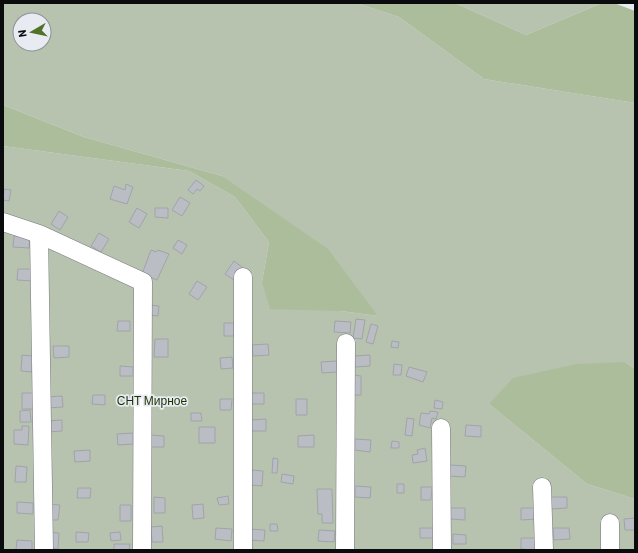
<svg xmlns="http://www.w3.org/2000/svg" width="638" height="553" font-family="Barlow,sans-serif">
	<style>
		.green { fill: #b7c3ae; fill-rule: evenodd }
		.forest { fill: #acbd9c }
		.building { fill: #babec4; stroke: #a0a4a9 }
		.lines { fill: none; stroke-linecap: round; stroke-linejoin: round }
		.minor-casing { stroke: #76797f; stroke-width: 19 }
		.minor { stroke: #fff; stroke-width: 18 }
		.labels { text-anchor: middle; stroke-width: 3.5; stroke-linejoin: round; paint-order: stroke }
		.park-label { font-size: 12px; fill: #1c3100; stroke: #e8ecf2 }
	</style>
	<rect width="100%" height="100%" fill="#e8ecf2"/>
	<path class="green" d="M3 3H356L399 17 484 79 635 103V369L625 362 489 404 587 484 635 499V550H3V146L189 171 235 197 269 242 262 282 341 311 378 316 222 176 84 137 3 105ZM20 20H44V44H20Z
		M455 3H602L526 35Z"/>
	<path class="forest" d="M356 3H455L526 35 602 3H614L635 11V103L484 79 399 17Z
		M3 105 84 137 222 176 328 249 378 316 341 311 270 309 262 282 269 242 235 197 189 171 3 146Z
		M625 362 635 369V499L587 484 489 404 513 378 577 364Z"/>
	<path class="building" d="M196 180 204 186 200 191 197 189 193 194 188 190Z
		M126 184 133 187 127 204 110 199 114 186 125 190Z
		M4 189 11 190 9 201 3 200Z
		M180 197 190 203 182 216 172 210Z
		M137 208 147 214 139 228 129 222Z
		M155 208H168V218L155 217Z
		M59 211 68 217 60 230 51 224Z
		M99 233 109 239 101 252 91 246Z
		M14 236H30L29 248 13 247Z
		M178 240 187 245 182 254 173 248Z
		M151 250 156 252 158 250 169 254 157 280 142 274Z
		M234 261 243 268 234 280 225 274Z
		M18 269H34L33 281 17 280Z
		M197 281 207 287 198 300 189 294Z
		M150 305 159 306 158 316 149 315Z
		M356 319 365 320 362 339 353 338Z
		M118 321H130V331H117Z
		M335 321 351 322 350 333 334 332Z
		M224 323H234V336H224Z
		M371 324 378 326 373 344 366 342Z
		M155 339H168V357H154Z
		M392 341 399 342 398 348 391 347Z
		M268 344 269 355 253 356 252 345Z
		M53 346H69V357L54 358Z
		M22 355 33 356 32 372 21 371Z
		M370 355V366L355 367 354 356Z
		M232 357 233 368 221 369 220 358Z
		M337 361V372L322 373 321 362Z
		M394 364 402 365 401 375H393Z
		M120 366 133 367V376H120Z
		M409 367 427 372 423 382 406 376Z
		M354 375 361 376V395H354Z
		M22 393H34L33 409H22Z
		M248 393H264V404H248Z
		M93 395H105V405L92 404Z
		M62 396 63 407 47 408 46 397Z
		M220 399H232L231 410H220Z
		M296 399H307V415H296Z
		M435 400 443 402 442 409 434 408Z
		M30 410 31 422H20V411Z
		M430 411 438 412 436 419 432 418 430 428 419 425 421 413 429 414Z
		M191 413H201L202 421H191Z
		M407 418 414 419 412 436 405 435Z
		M266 419V431H250V420Z
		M62 420V431L47 432 46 421Z
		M466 425 481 426V437L465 436Z
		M22 426H29L28 445 14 444V430H22Z
		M199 427H215V443H199Z
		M133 433V444L118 445 117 434Z
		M149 435 164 436V447H148Z
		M314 435V447H298V436Z
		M355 439 371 440 370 452 355 450Z
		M392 441 399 442V448H391Z
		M425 448 427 461 413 463 412 455 418 454 417 450Z
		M90 450V461L75 462 74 451Z
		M273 458 278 459 277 473H272Z
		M450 465 466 466 465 477 449 476Z
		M16 466 27 467 26 482H15Z
		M252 470 263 471 262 486 250 485Z
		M282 474 294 476 293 484 281 482Z
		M397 484H404V493H397Z
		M355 486 371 487 370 498 355 497Z
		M421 487H432L431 500H421Z
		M78 488H91L90 498H77Z
		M317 489H332L333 523H322V514H318Z
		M228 496 229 504 219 505 217 498Z
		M154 497 165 498V513H154Z
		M551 497H567V508L551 509Z
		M17 502 33 503V514L17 513Z
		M48 504 60 505 58 520H47Z
		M203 504 204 518 193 519 192 505Z
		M120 505H131V521H120Z
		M450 508H465V520L450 519Z
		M521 508H536L537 519 521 520Z
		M635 518V530H625L624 519Z
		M270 524H277L278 531H270Z
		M162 526 163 542H152L151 527Z
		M216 528 232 529 231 541 215 539Z
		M420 528H433V538H420Z
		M553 528H569L570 539 554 540Z
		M249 529 265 530 264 541 248 540Z
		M319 530 335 531 334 542 318 541Z
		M48 532 59 533 58 549 47 548Z
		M76 532 89 533 88 542H76Z
		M120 532 121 540 111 541 110 533Z
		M453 534 466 535V544H453Z
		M521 538H537L536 550 521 549Z
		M17 540 32 541V550H16Z
		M114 544H130L129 550H114Z"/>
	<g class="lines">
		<g class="minor-casing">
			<path id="minor" d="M3 222 39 234 143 282 142 550
				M39 234 44 550
				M441 428 442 550
				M542 487 544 550
				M610 523V550
				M243 550V277
				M345 550 346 343"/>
		</g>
		<use href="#minor" class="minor"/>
	</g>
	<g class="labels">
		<g class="park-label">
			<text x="152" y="405">СНТ Мирное</text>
		</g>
	</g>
	<rect width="638" height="553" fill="none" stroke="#0a0b0d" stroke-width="8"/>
	<g transform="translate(32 32) rotate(261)"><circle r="19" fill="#e8ecf2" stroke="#8f9296"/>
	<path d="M0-3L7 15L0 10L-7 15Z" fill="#517229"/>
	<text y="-6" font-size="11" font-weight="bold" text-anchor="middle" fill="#0a0b0d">N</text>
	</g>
</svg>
